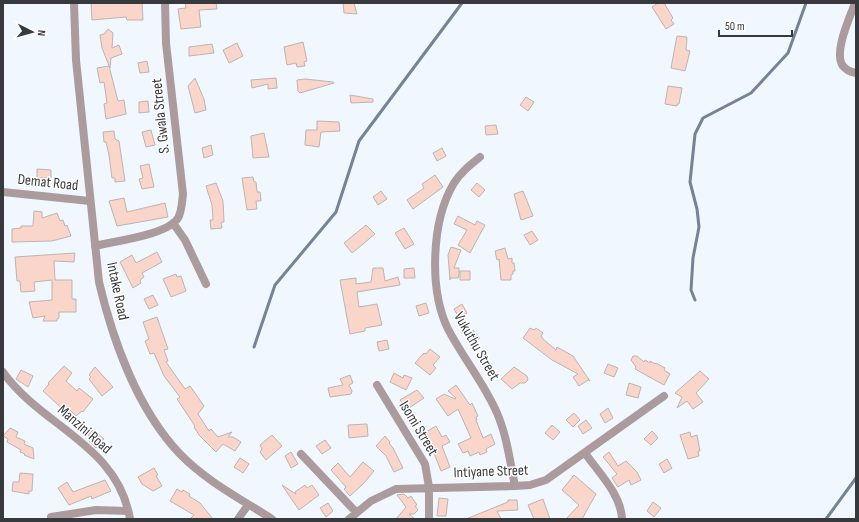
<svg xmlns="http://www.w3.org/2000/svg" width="859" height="522" font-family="'Sofia Sans Condensed',sans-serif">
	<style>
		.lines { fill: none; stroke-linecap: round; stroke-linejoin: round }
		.stream { stroke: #768296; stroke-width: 3 }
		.building { fill: #f9d5ca; stroke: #bdb4b1 }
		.minor { stroke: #ab9b9d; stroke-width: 8 }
		.tertiary { stroke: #ab9b9d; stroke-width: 8 }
		.labels { text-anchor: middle; stroke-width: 3; stroke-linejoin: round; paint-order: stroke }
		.street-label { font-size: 15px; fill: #37393c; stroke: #fff }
	</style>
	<rect width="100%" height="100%" fill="#f1f7fe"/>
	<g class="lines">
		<path class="stream" d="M695 300 691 290 693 258 699 227 697 209 690 182 695 134 703 118 751 93 788 53 806 3
			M254 347 275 285 336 212 359 141 462 3
			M826 519 856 478"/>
	</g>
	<path class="building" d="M91 3H142L143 20H127L126 17 92 20Z
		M185 3H216L217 9 199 10 201 27 181 29 178 9 186 8Z
		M343 3H354L357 14 344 13Z
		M658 3H664L673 18 671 20 674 24 666 29 652 7Z
		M108 29 113 33 112 48 119 45 122 54 111 58 110 68 102 48 100 35 104 34Z
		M677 36 687 37 686 50 690 51 685 71 671 68Z
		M303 42 307 61 304 62 305 66 297 67 296 63 287 65 284 47Z
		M237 43 243 56 229 63 223 50Z
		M212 44 214 53 189 56V47Z
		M147 61 149 72 140 73 138 63Z
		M109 66 118 101 124 100 126 114 106 119 104 104 107 103 104 82 100 83 97 68Z
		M195 78 204 99 206 110 195 113 188 86Z
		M276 78 277 88 268 89V84L252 88 251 80Z
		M305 79 333 82 334 83 300 93 298 91 297 80Z
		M668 86 682 88 679 104H677V106L665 104Z
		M350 95 373 99V102L351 103Z
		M526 97 534 102 528 111 520 105Z
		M148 101 149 112 139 113V102Z
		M317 121 339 122 340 131 321 132 319 147 305 145 306 130H317Z
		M496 125 498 134 486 135 485 126Z
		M151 130 155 145 146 147 142 132Z
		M114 131 115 139 119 141 125 181 115 182V178H112L109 155 106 142H104L103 132Z
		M264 133 269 157 253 158 251 136Z
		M211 145 213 155 204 158 202 148Z
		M442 148 446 156 437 161 433 153Z
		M149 164 154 187 142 189 139 179 143 178 140 166Z
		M37 169 51 170V178H37Z
		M435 175 443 187 413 209 407 200 424 188 422 184Z
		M253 177 254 182H256L257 192H260L261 201H256L257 209 247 210 242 178Z
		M216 183 223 201 224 222H221L222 228 211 229 210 220H213L212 205 206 186Z
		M477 183 485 190 479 197 471 190Z
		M381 191 387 199 378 205 373 197Z
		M523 191 533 216 521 220 514 194Z
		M124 198 127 212 165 203 168 217 117 226 109 201Z
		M34 211 42 212V218L57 213 60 221 63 220 65 226 67 225 71 236 52 241 12 242V229L21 228V226H33Z
		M458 216 475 225 477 221 485 225 470 253 458 245 467 230 454 224Z
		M366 225 375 234 352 253 344 243Z
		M404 228 414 244 405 249 395 233Z
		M532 231 538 240 530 245 524 235Z
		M451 247 461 250 454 268H459V275L458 278H450V280L448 255Z
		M505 248 508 259 512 258V263H514L515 271H513V274L511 275V280H501L499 259 497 260 495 251Z
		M157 252 162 262 142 273 144 277 140 280 141 283 133 288 120 262 132 255 136 263Z
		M75 253 74 262 54 261 55 280H72V299H76V312H59V318L57 319V321H43L45 316 33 318 29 302 52 300V280L34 282 35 291 21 292 20 281H17L15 257Z
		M373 268H383L385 281 398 277 400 285 357 292 359 307 377 304 382 325 365 328V331L350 334 340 280 356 278V284L371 282Z
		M414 268 415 278H404V269Z
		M460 271H470V280H460Z
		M176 274 177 277 181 276 186 291 171 297 163 279Z
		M153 295 158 305 149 309 144 299Z
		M426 303 429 313 419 316 416 306Z
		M462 304 467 313 459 318 454 309Z
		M157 317 168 349 164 350 168 361 166 362 185 389 190 386 204 406 198 414 209 431 211 429 218 437 232 432 228 437H233L241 442 235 451 223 444 216 452 199 435 194 427 195 426 177 399 180 397 164 376 154 353 150 354 145 341 149 339 143 322Z
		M530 328 534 330 536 328 543 333 541 336 543 339 556 350 557 347 573 356 590 381 588 380 579 386 573 377 578 374 552 360 523 338Z
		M473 330 480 338 473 344 466 336Z
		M387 340 389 349 379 351 377 342Z
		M430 349 440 357 433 365 436 368 430 375 415 363 424 353 426 354Z
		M633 356H637L644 362 645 360 650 363V361L655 364 656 363 665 368 664 370 670 374 664 385 635 369 636 367 631 360Z
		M608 364 618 368 614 377 604 373Z
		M64 366 72 373 66 381 77 391 79 388 93 399 83 412 82 411 76 416 69 409 66 412 43 391 49 384 48 383Z
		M95 367 113 387 102 396 89 379 91 377 89 375Z
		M514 367 527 376 528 380 525 383H520L512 389 501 379Z
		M21 370 33 376 28 387 16 379Z
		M700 371 709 379 696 393 703 402 693 409 687 401 677 408 682 397 675 393Z
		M394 373 403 378 404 375 412 378 406 390 390 382Z
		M350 375 353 383 349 385 352 391 351 394 330 397 328 388 343 385 340 379Z
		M629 383 641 387 638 398 626 395Z
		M456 385 470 405 472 403 478 416 476 417 477 420H476L483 438 491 434 495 444 486 449 487 452 480 455 479 452 470 456 468 451 463 453 458 444 471 438 458 409 448 416 436 399 444 394 455 399 456 398 448 391Z
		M417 390 424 398 406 410 400 400Z
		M608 408 613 418 605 423 600 414Z
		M574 413 580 420 573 427 566 420Z
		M586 420 592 428 583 434 578 426Z
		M367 424 368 436 349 438 348 425Z
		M552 425 560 432 553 440 545 433Z
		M436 426 442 437 446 435 450 442 442 446 450 467 441 471 432 448 430 449 425 438 428 436 426 432Z
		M10 428 18 432 16 437 25 441 24 444 33 448 34 459 24 455 25 454 20 452 21 450 7 442 8 439 3 436Z
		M93 430 104 439 96 448 88 440 90 438 88 435Z
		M652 431 658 438 651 445 644 439Z
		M690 432 691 437 697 435 700 451H698L699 456 688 459 680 435Z
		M272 435 282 446 266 460 260 452 262 449 260 445Z
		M385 436 390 442 389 443 393 448 403 468 394 472 386 456 376 446Z
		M325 440 331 448 322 454 316 446Z
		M291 452 298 464 291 468 285 456Z
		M609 452 618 466 626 461 637 472 641 480 631 485 629 480 618 487 612 478 617 474 603 457Z
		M240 458 249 464 243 473 234 467Z
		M667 459 672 468 664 473 659 464Z
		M363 462 374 471 363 484 350 496 344 489 346 487 331 470 338 463 350 477Z
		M154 468 158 475 156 476 162 486 153 491 142 484 138 477Z
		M20 473 33 474 32 491H29V494L12 491 13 482H19Z
		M574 475 596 494 582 519H566L579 505 562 490Z
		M105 480 111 491 92 499 91 496 69 505 58 488 67 482 73 492Z
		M282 485 296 494 295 492 305 485 307 488 312 485 319 495 299 510Z
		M177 489 182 492 183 490 190 494 189 496 200 503 213 519H190L194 515 170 501Z
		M404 494 408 498 411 496 417 505 415 506 418 510 414 514H409L415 519H396L406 507 397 495Z
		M439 498 448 499 446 516H437Z
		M543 499 550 519H534L528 505Z
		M508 500H517L518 510 497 511 501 519H466L508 502Z
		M653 502 661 508 654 517 647 511Z
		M328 503 333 511 326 517 320 508Z"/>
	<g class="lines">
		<path class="minor" d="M855 3C850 17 833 53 843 66 846 70 851 72 856 73
			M480 157C470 165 461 172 454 183 431 221 429 290 448 329 463 358 484 383 497 413 507 436 510 462 515 486
			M173 223 185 240 206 284
			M95 246C114 241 168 235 178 218 182 211 182 201 183 194L166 43 165 3
			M3 372C42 427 118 445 130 519
			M377 385 425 464 429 487V519
			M585 453C598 472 621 494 622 519
			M301 454 356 512
			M51 517 96 510 128 511
			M238 519 248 505
			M349 519 371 501 396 489 515 486 530 485 546 480 664 396"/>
		<path class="tertiary" d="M74 3 76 60 99 282C113 341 138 410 180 454 206 481 241 499 272 519
			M3 192 90 201"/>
	</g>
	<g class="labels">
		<g class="street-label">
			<text transform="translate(160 116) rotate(-96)" y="5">S. Gwala Street</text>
			<text transform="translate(48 182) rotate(6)" y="5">Demat Road</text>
			<text transform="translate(118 291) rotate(78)" y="5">Intake Road</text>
			<text transform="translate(477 346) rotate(60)" y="5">Vukuthu Street</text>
			<text transform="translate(419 428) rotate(59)" y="5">Isomi Street</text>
			<text transform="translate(85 429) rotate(41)" y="5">Manzini Road</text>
			<text transform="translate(491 471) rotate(-2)" y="5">Intiyane Street</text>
		</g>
	</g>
	<rect width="859" height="522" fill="none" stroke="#37393c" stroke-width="8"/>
	<g transform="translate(32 32) rotate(96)" stroke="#ffffff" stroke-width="3" paint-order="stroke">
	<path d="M0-3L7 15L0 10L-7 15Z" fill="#37393c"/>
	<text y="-6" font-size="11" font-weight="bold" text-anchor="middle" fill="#37393c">N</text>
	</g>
	<path d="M719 30v6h73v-6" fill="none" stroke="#37393c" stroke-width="2"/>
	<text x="725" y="30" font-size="12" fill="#37393c" stroke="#ffffff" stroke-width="3" paint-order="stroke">50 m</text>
</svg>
